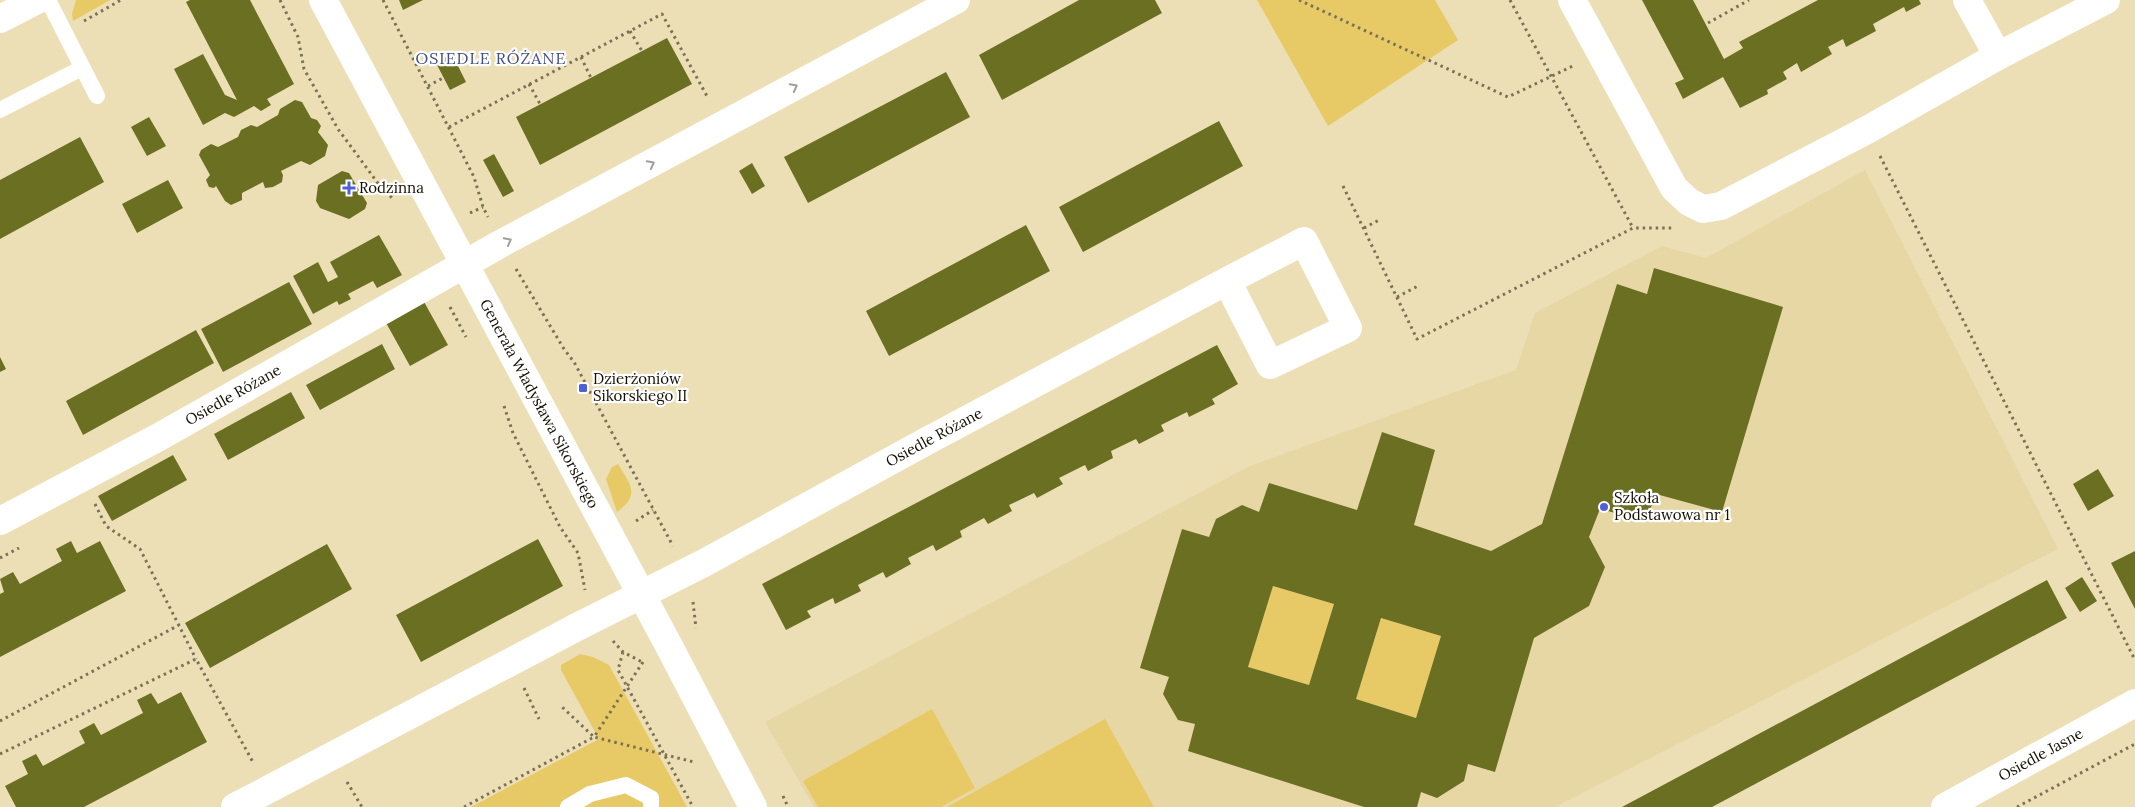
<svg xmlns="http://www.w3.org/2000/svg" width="2135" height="807" font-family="Lora,serif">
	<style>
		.built { fill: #e7d7a5 }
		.green { fill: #e7c966 }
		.building { fill: #6b6f22; fill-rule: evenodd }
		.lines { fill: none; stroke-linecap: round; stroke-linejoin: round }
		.path { stroke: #7a7156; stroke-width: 3; stroke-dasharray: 2.5 4; stroke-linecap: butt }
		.lane { stroke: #fff; stroke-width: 16 }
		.street { stroke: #fff; stroke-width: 28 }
		.oneway { stroke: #a19f9a }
		.poi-dot { fill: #4e60d6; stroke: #fff; stroke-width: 2 }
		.labels { text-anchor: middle; stroke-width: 4.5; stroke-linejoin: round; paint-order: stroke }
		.poi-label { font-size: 15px; fill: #140f02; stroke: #fff; text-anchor: start }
		.street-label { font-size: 15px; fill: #140f02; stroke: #fff }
		.neighbourhood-label { font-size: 16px; letter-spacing: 1px; fill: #3f4d89; stroke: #fff }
	</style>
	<rect width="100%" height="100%" fill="#ecdfb5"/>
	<path class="built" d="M1865 170 2058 549 1555 807H814L765 722 1250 466 1516 370 1535 313 1662 246 1706 258Z"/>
	<path class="green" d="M76 0H110L73 21 72 14Z
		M1257 0H1435L1458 40 1328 126Z
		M618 464C630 484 641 495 617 512L606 479 612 467Z
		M1273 586 1334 604 1309 685 1248 667Z
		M1381 618 1441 636 1416 718 1356 699Z
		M580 654 593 657 609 665 687 807H471L599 739 561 670V665Z
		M932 709 975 788 941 807H818L803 781Z
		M1105 719 1154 807H947Z"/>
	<path class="building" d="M190 0H250L294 84 267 99 271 105 261 111 254 106 234 117 225 113 203 125 174 69 203 54 225 95 237 100 186 2Z
		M399 0H423L403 10Z
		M1079 0H1155L1162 13 1002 100 979 55Z
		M1642 0H1693L1724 59 1743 48 1739 42 1818 0H1919L1921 4 1906 12 1904 7 1873 24 1876 31 1846 47 1843 39 1828 47 1832 54 1801 72 1797 63 1783 72 1787 79 1767 90 1768 94 1740 108 1723 77 1683 99 1675 83 1684 79Z
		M667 38 692 84 540 165 516 117Z
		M452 54 466 82 450 90 436 63Z
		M946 72 970 117 808 203 784 157Z
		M295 100 302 102 311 118 317 120 321 126 318 132 328 145 325 156 310 165 301 161 281 171 283 175 282 182 273 187 265 188 263 182 242 193V200L231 205 225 201 216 186 214 188 209 187 206 180 210 175 199 155 201 150 211 144 218 147 238 137 241 130 251 125 257 127 278 115 280 109Z
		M149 117 166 146 147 156 131 127Z
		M1219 121 1243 166 1083 252 1059 207Z
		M80 137 104 182 0 239V180Z
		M494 154 514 191 503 197 483 160Z
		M752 163 765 186 752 194 739 171Z
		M342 171 349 173 367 203 365 209 349 219 320 208 316 201 318 185Z
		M168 180 183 208 137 233 122 204Z
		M1026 225 1050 271 889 356 866 311Z
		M379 235 402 275 377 288 373 281 348 294 351 299 339 305 337 301 313 314 293 276 318 262 328 282 338 277 330 262Z
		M1654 268 1783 307 1722 512 1656 494 1646 521 1600 509 1589 537 1605 567 1589 606 1534 638 1495 772 1468 764 1464 781 1437 798 1421 792 1417 807H1364L1188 751 1195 724 1178 720 1163 694 1169 677 1140 668 1182 529 1209 537 1216 519 1242 505 1259 512 1269 483 1357 510 1382 432 1435 450 1414 525 1491 551 1542 524 1617 284 1647 294ZM1273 586 1334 604 1309 685 1248 667ZM1381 618 1441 636 1416 718 1356 699Z
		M289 282 312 324 223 372 201 329Z
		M423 300 448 345 410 366 385 321Z
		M196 330 214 363 83 435 66 401Z
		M382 344 395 369 320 410 306 385Z
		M1217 345 1238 384 1212 399 1215 404 1189 417 1187 412 1161 425 1164 431 1139 444 1136 439 1111 451 1113 458 1088 471 1085 465 1059 478 1063 484 1037 498 1034 493 1009 505 1012 511 988 524 984 518 960 531 962 537 936 551 933 545 908 558 911 564 886 578 883 572 858 585 861 591 835 604 833 598 807 611 811 617 786 630 762 584Z
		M0 357 6 369 0 372Z
		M291 392 305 418 228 460 214 434Z
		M173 455 187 480 112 521 98 496Z
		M2098 469 2114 496 2088 511 2073 484Z
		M538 539 563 586 421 662 396 615Z
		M71 541 77 553 100 541 126 591 0 657V594L4 592 0 579 13 572 20 584 62 561 56 549Z
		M327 544 352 589 210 668 185 623Z
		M2135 551V609L2111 563Z
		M2082 577 2097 601 2080 612 2065 588Z
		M2047 580 2067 618 1712 807H1622Z
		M181 692 207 742 84 807H16L5 786 28 774 22 761 36 754 43 766 85 743 79 731 94 723 101 735 143 713 137 700 151 693 158 704Z"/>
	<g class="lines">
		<path class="path" d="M280 0 298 37 304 69 338 129 377 182 394 200
			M383 0 474 177 483 207 488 217
			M1299 0 1508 97 1575 65
			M1510 0 1633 228
			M84 21 121 0
			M1708 23 1749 0
			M630 31 642 51
			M581 57 591 78
			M529 84 540 104
			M428 86 443 78
			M449 127 662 14 708 98
			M1880 156 2135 660
			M1343 186 1417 339 1633 228H1672
			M470 213 483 207
			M1364 228 1381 219
			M516 269 564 349 574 362 673 546
			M1397 297 1418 286
			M450 307 466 337
			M504 406 513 433 560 527 578 553 585 590
			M95 504 106 526 140 549 196 659
			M636 521 653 510
			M0 558 19 548
			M693 602 696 628
			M613 641 623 652 642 662
			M623 652 618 670 693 807
			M643 662 594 737 694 762
			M524 688 539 719
			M0 721 179 625
			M0 754 196 659 254 764
			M347 782 362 807
			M783 796 788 807
			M464 807 594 737 561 706
			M2017 807 2135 744"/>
		<path class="lane" d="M48 0 97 96
			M0 110 82 68
			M568 807 590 794 626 785 651 798V807"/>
		<g class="street">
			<path id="s1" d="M323 0 669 646 753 807"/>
			<path d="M1572 0 1674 188 1689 202 1703 209 1721 206 1867 130 1998 56 2106 0"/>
			<path d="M1967 0 1998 56"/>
			<path d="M0 19 37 0"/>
			<path id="s2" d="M0 521 159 437 502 243 956 0"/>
			<path id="s3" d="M235 807 577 627 704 563 925 442 1227 281 1304 241 1348 328 1270 365 1227 281"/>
			<path id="s4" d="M1945 807 2135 703"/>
		</g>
	</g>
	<defs><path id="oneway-chevron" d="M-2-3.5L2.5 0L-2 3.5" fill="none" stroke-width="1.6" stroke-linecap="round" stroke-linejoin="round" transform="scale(1.25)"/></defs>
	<g class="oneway">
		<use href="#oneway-chevron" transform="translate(794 87) rotate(-28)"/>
		<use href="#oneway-chevron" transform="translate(651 164) rotate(-28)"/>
		<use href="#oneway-chevron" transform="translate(508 241) rotate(-28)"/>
	</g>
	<g class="poi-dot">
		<path d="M346.5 180.5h5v5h5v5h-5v5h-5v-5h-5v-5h5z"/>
		<rect x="578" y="383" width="10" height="10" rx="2.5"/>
		<circle cx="1604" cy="507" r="5"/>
	</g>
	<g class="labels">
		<g class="poi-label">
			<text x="359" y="193">Rodzinna</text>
			<text x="593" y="384">Dzierżoniów<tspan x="593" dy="17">Sikorskiego II</tspan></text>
			<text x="1614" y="503">Szkoła<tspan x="1614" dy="17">Podstawowa nr 1</tspan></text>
		</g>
		<g class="street-label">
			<text dy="5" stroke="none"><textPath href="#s2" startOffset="265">Osiedle Różane</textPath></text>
			<text dy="5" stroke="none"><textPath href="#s1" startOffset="458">Generała Władysława Sikorskiego</textPath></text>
			<text dy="5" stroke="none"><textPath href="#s3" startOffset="791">Osiedle Różane</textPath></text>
			<text dy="5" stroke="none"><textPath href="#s4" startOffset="109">Osiedle Jasne</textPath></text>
		</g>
		<g class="neighbourhood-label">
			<text x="491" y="64">OSIEDLE RÓŻANE</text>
		</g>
	</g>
</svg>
